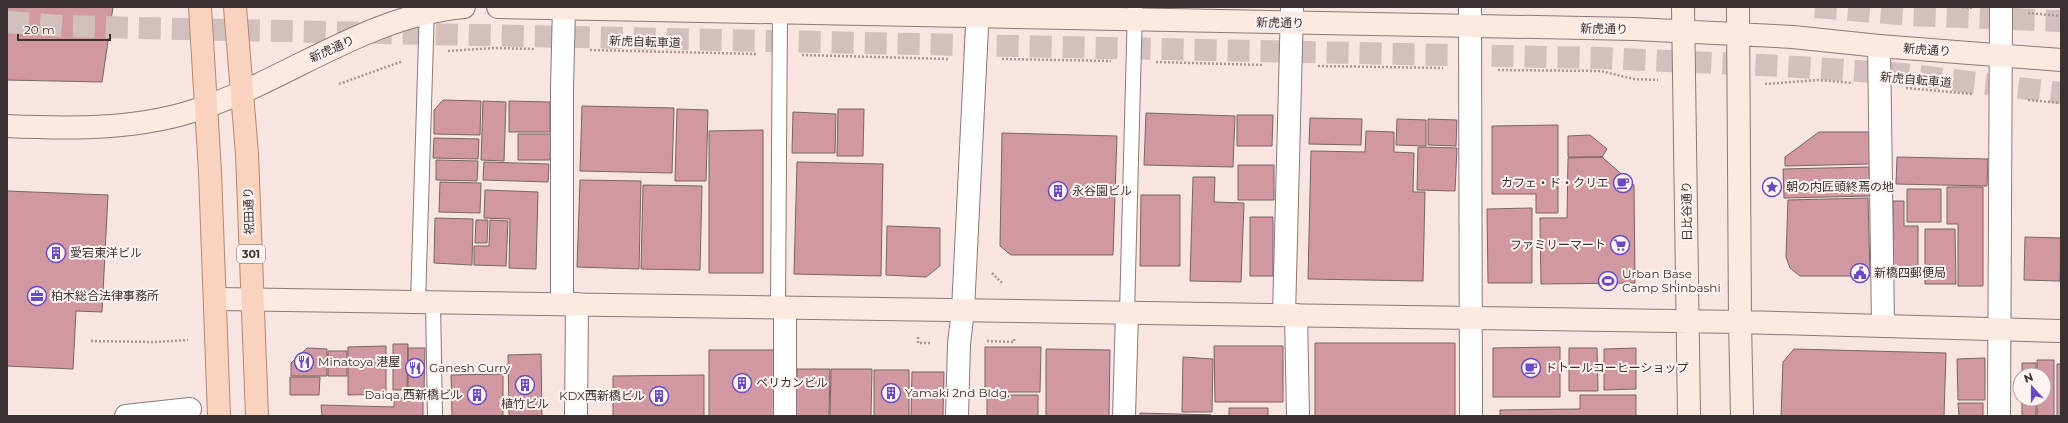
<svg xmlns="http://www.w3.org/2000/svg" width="2068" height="423" font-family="Montserrat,'Noto Sans JP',sans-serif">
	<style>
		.building { fill: #d198a1; stroke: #766567 }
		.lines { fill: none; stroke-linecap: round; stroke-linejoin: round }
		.secondary-tunnel { stroke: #d2c0be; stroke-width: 22; stroke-dasharray: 22 11; stroke-linecap: butt }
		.lane-casing { stroke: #8b7976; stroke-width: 16 }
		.street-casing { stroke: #8b7976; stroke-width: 24 }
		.secondary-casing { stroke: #8b7976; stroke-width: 24 }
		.primary-casing { stroke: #b48771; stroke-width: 24 }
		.path { stroke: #a69795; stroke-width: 2.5; stroke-dasharray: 2 2; stroke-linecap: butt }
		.lane { stroke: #fff; stroke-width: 14 }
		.street { stroke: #fff; stroke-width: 22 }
		.secondary { stroke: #fce9df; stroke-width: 22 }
		.primary { stroke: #fad3bf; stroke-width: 22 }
		.labels { text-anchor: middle; stroke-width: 4; stroke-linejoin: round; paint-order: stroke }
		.shield { fill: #fff3f1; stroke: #756c6b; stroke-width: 1 }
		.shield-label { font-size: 11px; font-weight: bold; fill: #3a3231 }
		.street-label { font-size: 12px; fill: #3a3231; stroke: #fff3f1 }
		.poi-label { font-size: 12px; fill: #3a3231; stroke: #fff3f1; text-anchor: start }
	</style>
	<rect width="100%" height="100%" fill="#f8e4e1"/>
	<path class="building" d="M7 7H113L102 82 7 80Z
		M443 100 481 101 480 135 434 134V110Z
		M483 101 506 102 504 161 481 160Z
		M509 101 550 102V132H509Z
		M582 106 674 108 672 173 580 171Z
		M677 109 708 110 706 181H675Z
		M838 109H864L863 156H837Z
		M793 112 836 114 835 153H792Z
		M1146 113 1235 116 1233 167 1144 165Z
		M1237 115H1273L1272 146H1237Z
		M1310 118 1362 119 1361 145 1309 144Z
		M1397 119 1426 120V146L1396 145Z
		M1428 119 1457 120 1456 146 1428 145Z
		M1558 125V213H1536V194H1492V126Z
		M763 130V273H709V131Z
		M1366 131 1394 132V152L1414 153 1413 192H1425L1423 281 1308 279 1311 151 1365 152Z
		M1819 132H1869L1870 164 1785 166V157Z
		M1002 133 1117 136 1113 255H1011L1000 246Z
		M518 134H551L550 160H518Z
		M1590 135 1607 149 1602 157H1568V136Z
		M434 138 479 139 478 159 433 158Z
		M1418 147 1457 148 1455 191 1417 190Z
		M1602 157 1634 185 1635 283 1541 284 1540 218H1567L1568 158Z
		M1897 157 1988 159 1987 186 1896 184Z
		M436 160 478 161 477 181 436 180Z
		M484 162 549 164 548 182 483 180Z
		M797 162 883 164 881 276 794 274Z
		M1238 165H1274V200H1238Z
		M1869 167 1870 196 1784 198 1783 169Z
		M1193 177H1215L1214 202 1244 203 1241 282 1190 281Z
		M580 180 641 181 639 269 577 267Z
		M440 182 481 183 480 213 439 212Z
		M643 185 702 186 700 270 641 269Z
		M1947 187H1983V286H1958V224H1947Z
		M1907 189H1941V222H1907Z
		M485 190 538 192 536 269 509 268 510 219 484 218Z
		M7 191 108 195 102 312 76 311 73 369 7 366Z
		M1141 195H1180V266H1140Z
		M1868 198 1870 276H1800L1790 268 1786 257 1788 200Z
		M1893 201H1904V226H1918V276L1893 275Z
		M1532 208V283H1488L1487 209Z
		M1250 217H1273V276H1250Z
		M435 218 473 219 472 265 434 263Z
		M476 220H488L487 243H475Z
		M490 220 508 221 506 266 474 265V246H489Z
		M887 226 940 228V266L926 277 886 275Z
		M1925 229H1955L1956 284H1925Z
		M2025 237 2061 238 2060 281 2024 280Z
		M1315 343H1455V416H1315Z
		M393 344H408L407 390H393Z
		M386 346V394L348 395V347Z
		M1214 346H1283V402H1215Z
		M985 347H1041L1040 392H985Z
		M1560 347V397H1493V348Z
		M307 348 327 349V376H291V363Z
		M408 348H425L424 390 408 389Z
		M1569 348H1597L1598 391H1569Z
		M1636 348V389L1604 390V349Z
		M1046 349 1110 350 1109 416H1046Z
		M1794 349 1946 353 1944 416H1781L1783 362Z
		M709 350H774L775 416H709Z
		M328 351H347V376H328Z
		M541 354 542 416H509L508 355Z
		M1183 357 1213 359 1212 412H1182Z
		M1985 358V400H1958L1957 359Z
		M2037 360H2054V416H2037V399H2044V375H2037Z
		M2022 363H2036V375H2022Z
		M2057 364H2061V416H2057Z
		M797 369H830L829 416H796Z
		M831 369H872L871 416H830Z
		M874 370H909V416H874Z
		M912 372H944L943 416H911Z
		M503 374V416H452L451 375Z
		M704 375V416H613V376Z
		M290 377H320L319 395H290Z
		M987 395H1038V416H987Z
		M1580 395H1636V416H1500V410L1580 409Z
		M394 398 423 399V416H322L321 405 394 407Z
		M2022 399H2036V416H2022Z
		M1958 403H1983V416H1959Z
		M1229 408H1268V416H1229Z
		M1140 413 1211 415 1140 416Z"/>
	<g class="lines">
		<path class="secondary-tunnel" d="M1815 7 1910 15 2061 21
			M7 22 62 26 183 29 1600 58 1783 66 1904 74 2061 93"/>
		<g class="lane-casing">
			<path id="lane" d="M418 302 427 7
				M433 302 435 416
				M778 308 780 7
				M1127 313 1135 7"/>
		</g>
		<g class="street-casing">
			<path id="street" d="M1470 7 1471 416
				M1879 46 1883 326
				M562 304V88L564 7
				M1284 315 1292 7
				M1296 315 1298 416
				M126 416 190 409
				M576 416 577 304
				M785 416V308
				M957 416 959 344 963 310 978 7
				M1124 416 1127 313
				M1999 416 2001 7"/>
		</g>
		<g class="secondary-casing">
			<path id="secondary" d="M498 7 1634 29 1793 37 1879 46 2061 60
				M1683 7 1689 416
				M1738 7 1740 322 1742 416
				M7 126C73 129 142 130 205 107 291 77 370 15 464 7
				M216 299 1740 322 2061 331"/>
		</g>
		<g class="primary-casing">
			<path id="primary" d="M200 7 210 172 219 416
				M235 7 247 154 257 416"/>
		</g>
		<path class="path" d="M1962 7 1974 8
			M2028 13 2061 16
			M590 50 757 54
			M448 51 495 48 535 49
			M802 55 949 59
			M1002 59 1111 61
			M1156 62 1263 65
			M1318 66 1443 68
			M1498 70 1601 71 1634 79 1658 80
			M339 84 403 61
			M1765 84 1818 80 1853 83
			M1906 88 1973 94
			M2028 100 2061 103
			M992 273 1003 284
			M918 337V343H932
			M91 341 154 342 188 340
			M987 341 1014 342V338"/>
		<use href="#lane" class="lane"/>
		<use href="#street" class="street"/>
		<use href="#secondary" class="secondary"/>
		<use href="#primary" class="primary"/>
	</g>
	<defs>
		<g id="cafe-ring" transform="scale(1)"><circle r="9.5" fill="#fff3f1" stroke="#674cc5" stroke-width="1.5"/><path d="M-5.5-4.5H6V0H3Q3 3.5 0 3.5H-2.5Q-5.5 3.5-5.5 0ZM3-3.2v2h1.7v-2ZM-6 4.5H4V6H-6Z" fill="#674cc5"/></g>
		<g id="sight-ring" transform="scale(1)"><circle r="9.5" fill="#fff3f1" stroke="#674cc5" stroke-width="1.5"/><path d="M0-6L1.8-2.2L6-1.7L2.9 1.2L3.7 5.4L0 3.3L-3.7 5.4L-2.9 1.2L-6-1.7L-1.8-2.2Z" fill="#674cc5"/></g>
		<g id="building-ring" transform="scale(1)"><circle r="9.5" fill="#fff3f1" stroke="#674cc5" stroke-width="1.5"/><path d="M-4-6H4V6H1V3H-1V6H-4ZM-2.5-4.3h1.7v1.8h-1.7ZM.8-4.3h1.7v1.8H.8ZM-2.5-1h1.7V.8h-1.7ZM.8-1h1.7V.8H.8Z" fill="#674cc5"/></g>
		<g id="supermarket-ring" transform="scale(1)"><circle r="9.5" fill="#fff3f1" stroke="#674cc5" stroke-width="1.5"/><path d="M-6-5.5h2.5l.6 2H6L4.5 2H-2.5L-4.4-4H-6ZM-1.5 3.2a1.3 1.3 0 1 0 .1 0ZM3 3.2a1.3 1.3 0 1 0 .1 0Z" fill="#674cc5"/></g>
		<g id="civic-ring" transform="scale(1)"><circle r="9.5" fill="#fff3f1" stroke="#674cc5" stroke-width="1.5"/><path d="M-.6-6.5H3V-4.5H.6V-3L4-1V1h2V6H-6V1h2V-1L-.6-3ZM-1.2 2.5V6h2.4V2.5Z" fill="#674cc5"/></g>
		<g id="stadium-ring" transform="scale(1)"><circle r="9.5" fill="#fff3f1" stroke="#674cc5" stroke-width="1.5"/><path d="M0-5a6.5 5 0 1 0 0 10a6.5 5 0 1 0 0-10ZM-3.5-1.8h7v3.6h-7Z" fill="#674cc5"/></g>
		<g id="office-ring" transform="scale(1)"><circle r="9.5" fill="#fff3f1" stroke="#674cc5" stroke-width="1.5"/><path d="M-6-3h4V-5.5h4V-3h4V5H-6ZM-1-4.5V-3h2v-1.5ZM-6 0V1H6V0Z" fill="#674cc5"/></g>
		<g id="restaurant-ring" transform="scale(1)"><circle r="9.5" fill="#fff3f1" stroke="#674cc5" stroke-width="1.5"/><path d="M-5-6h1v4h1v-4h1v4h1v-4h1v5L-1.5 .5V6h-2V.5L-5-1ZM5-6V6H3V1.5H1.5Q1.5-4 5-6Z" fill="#674cc5"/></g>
	</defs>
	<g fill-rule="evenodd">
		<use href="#cafe-ring" x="1623" y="183"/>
		<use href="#sight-ring" x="1772" y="187"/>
		<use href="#building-ring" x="1058" y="191"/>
		<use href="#supermarket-ring" x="1620" y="245"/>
		<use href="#building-ring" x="56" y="253"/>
		<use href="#civic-ring" x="1860" y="273"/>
		<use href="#stadium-ring" x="1608" y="281"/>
		<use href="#office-ring" x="37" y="296"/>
		<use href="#restaurant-ring" x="304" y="362"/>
		<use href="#restaurant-ring" x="415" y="368"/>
		<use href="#cafe-ring" x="1531" y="368"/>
		<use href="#building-ring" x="742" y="383"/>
		<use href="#building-ring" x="525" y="385"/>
		<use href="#building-ring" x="891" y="393"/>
		<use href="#building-ring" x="477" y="395"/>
		<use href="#building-ring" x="659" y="396"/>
	</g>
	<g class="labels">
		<rect class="shield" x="237" y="245" width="28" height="18" rx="3"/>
		<g class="shield-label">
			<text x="251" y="258">301</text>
		</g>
		<g class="street-label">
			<text transform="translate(1280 23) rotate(1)" y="4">新虎通り</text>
			<text transform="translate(1604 29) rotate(1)" y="4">新虎通り</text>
			<text transform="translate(645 42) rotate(2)" y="4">新虎自転車道</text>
			<text transform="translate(332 49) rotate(-24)" y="4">新虎通り</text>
			<text transform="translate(1927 50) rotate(4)" y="4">新虎通り</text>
			<text transform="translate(1916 80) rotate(5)" y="4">新虎自転車道</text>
			<text transform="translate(249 211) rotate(-92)" y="4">祝田通り</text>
			<text transform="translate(1687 211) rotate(-91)" y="4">日比谷通り</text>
		</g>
		<g class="poi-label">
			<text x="1609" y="187" text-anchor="end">カフェ・ド・クリエ</text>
			<text x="1786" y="191">朝の内匠頭終焉の地</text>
			<text x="1072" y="195">永谷園ビル</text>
			<text x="1606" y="249" text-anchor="end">ファミリーマート</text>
			<text x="70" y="257">愛宕東洋ビル</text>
			<text x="1874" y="277">新橋四郵便局</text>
			<text x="1622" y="278">Urban Base<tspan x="1622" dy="14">Camp Shinbashi</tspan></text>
			<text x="51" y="300">柏木総合法律事務所</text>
			<text x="318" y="366">Minatoya 港屋</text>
			<text x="429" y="372">Ganesh Curry</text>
			<text x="1545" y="372">ドトールコーヒーショップ</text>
			<text x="756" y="387">ペリカンビル</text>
			<text x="905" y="397">Yamaki 2nd Bldg.</text>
			<text x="463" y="399" text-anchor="end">Daiqa 西新橋ビル</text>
			<text x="645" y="400" text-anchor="end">KDX西新橋ビル</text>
			<text x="525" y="408" text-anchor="middle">植竹ビル</text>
		</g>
	</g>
	<rect width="2068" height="423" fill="none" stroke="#3a3231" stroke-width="16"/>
	<g transform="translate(2032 387) rotate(339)"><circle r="19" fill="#fff3f1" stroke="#b0a6a4"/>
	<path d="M0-3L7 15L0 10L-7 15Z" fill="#674cc5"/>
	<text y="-6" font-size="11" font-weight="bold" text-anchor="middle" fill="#3a3231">N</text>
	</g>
	<path d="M18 34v6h92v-6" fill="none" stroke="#3a3231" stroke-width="2"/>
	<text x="24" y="34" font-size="12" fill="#3a3231" stroke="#fff3f1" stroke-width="3" paint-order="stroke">20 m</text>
</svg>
